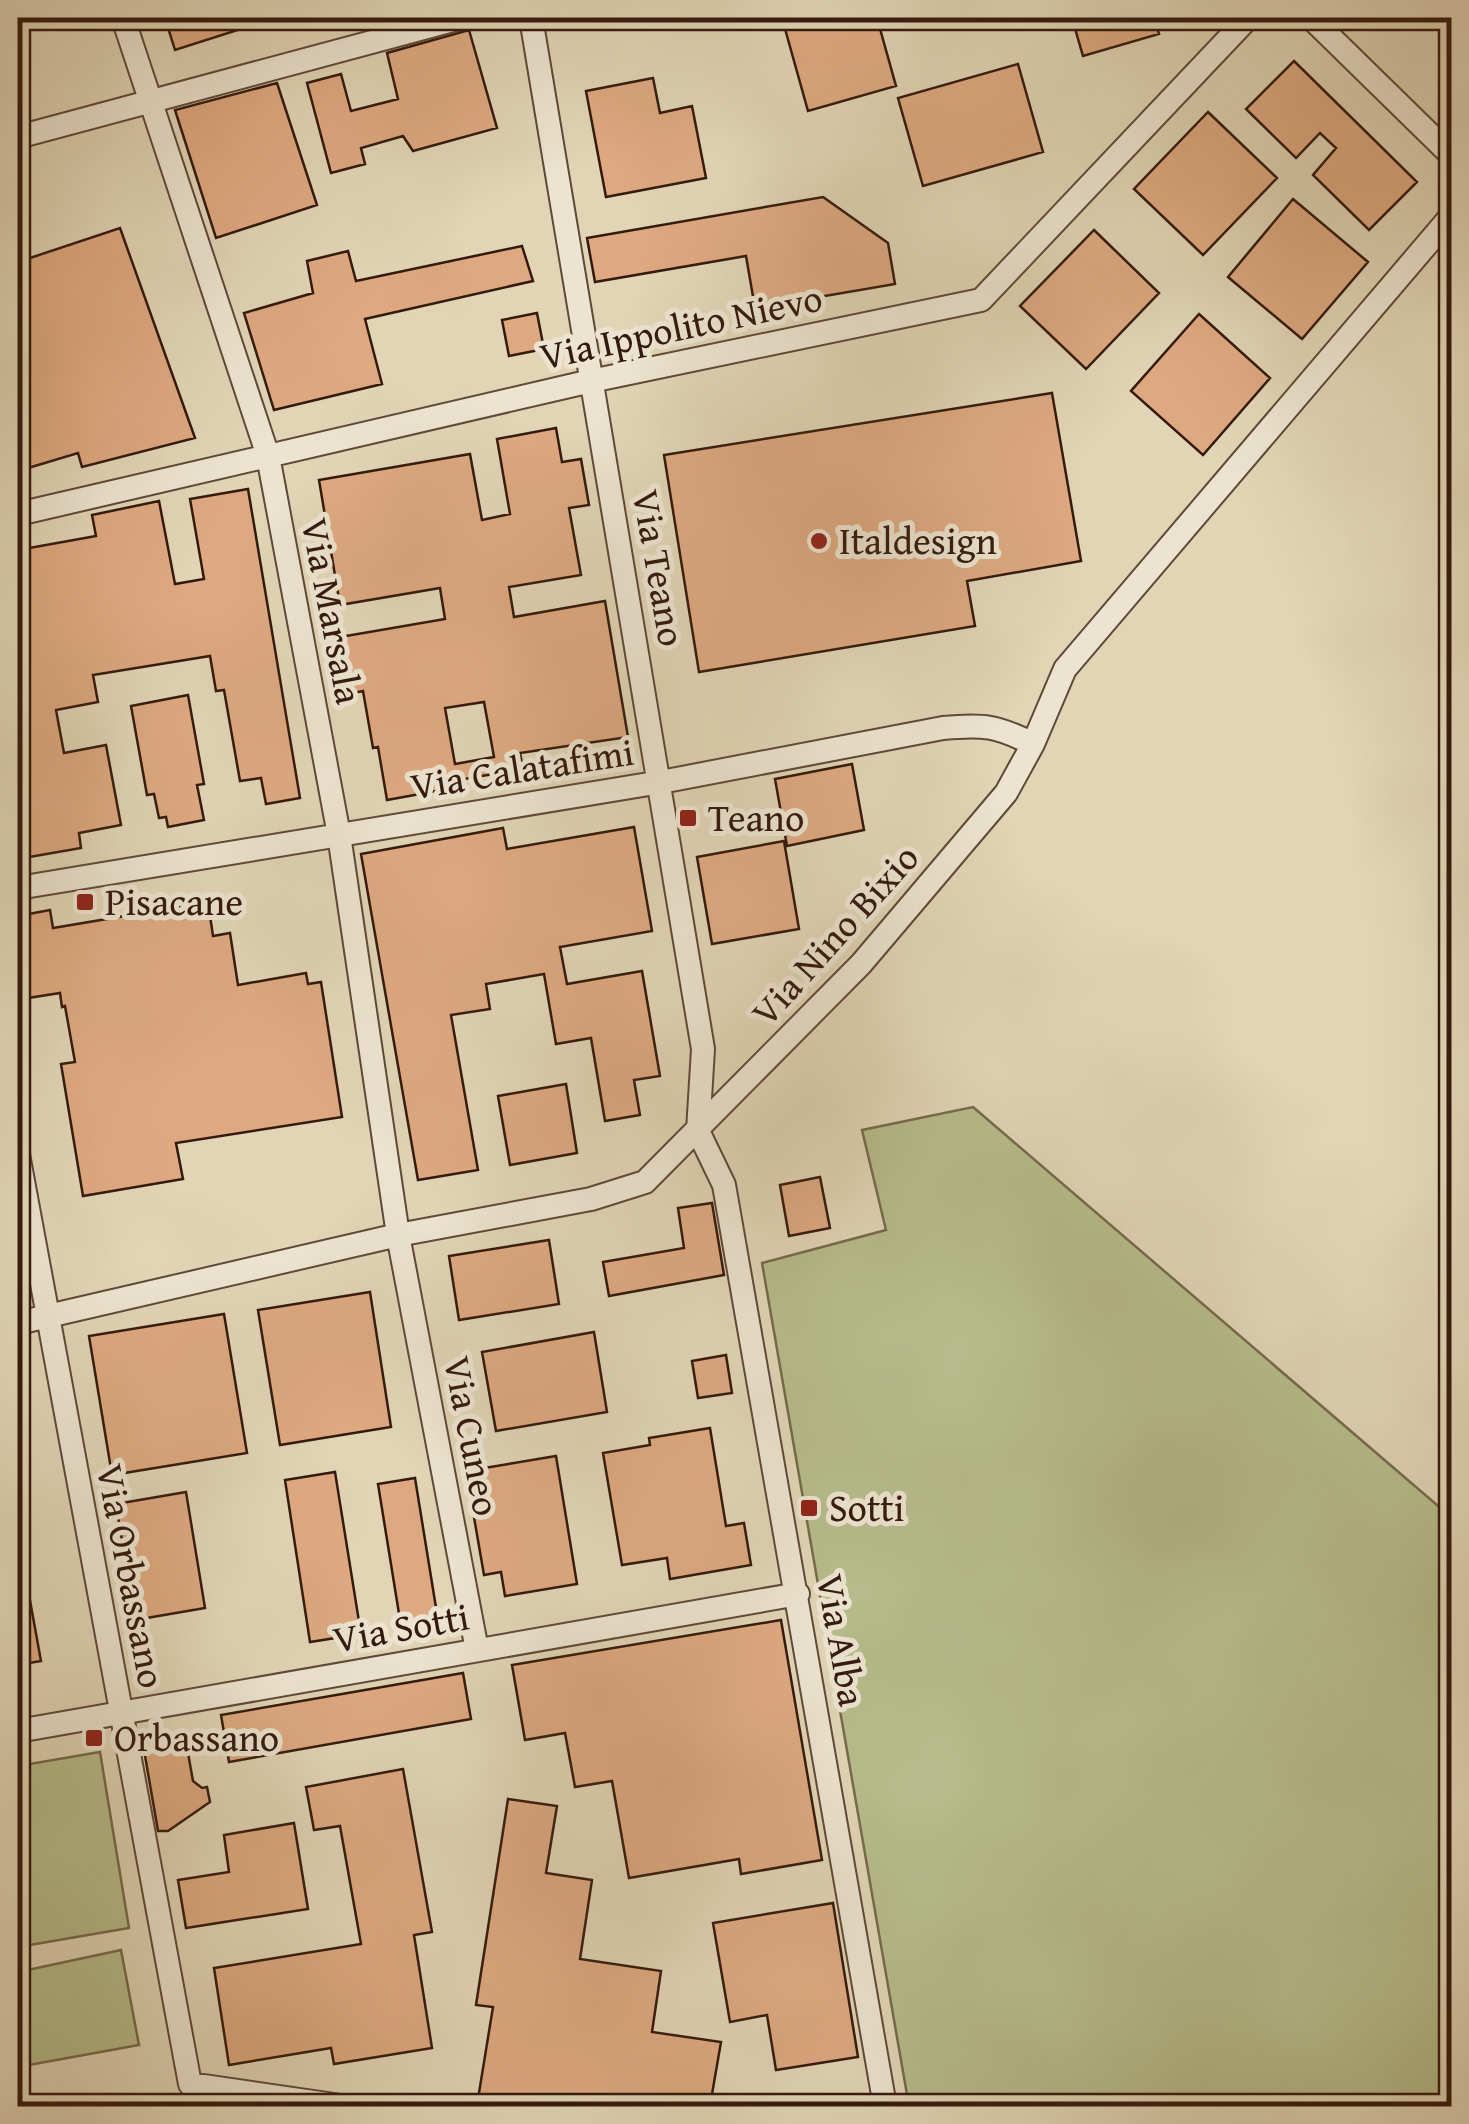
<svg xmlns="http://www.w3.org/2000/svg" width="1469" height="2124" font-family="'Gentium Book Plus',serif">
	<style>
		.green { fill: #b6bc8b; stroke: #756b4c; stroke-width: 2.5 }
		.building { fill: #dea981; stroke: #341a0e; stroke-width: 2.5; fill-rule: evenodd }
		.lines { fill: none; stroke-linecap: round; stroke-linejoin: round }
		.minor-casing { stroke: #5f4938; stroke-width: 26 }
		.minor { stroke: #ece4d0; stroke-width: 22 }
		.poi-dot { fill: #8f2418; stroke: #ece4d0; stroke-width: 4 }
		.labels { text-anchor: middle; stroke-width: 10; stroke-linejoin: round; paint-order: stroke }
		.street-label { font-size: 38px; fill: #341a0e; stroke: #ece4d0 }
		.poi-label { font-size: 38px; fill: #341a0e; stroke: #ece4d0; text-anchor: start }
	</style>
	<rect width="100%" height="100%" fill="#e1d5b6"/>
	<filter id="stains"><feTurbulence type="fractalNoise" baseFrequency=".002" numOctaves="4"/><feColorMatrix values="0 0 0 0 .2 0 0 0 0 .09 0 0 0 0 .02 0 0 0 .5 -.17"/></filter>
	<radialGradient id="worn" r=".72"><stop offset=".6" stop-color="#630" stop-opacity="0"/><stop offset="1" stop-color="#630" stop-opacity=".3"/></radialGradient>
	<path class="green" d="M973 1107 1451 1517V2106H909L762 1263 886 1230 862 1130Z
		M100 1752 129 1928 18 1947V1766Z
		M121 1950 139 2045 18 2067V1972Z"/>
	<path class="building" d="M165 18H265L266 21 175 50Z
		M782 18H877L896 86 808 111Z
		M1072 18H1154L1159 34 1083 56Z
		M469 30 497 128 413 151 403 136 361 148 365 164 331 173 307 83 341 74 351 111 398 99 387 53Z
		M1294 61 1417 182 1369 230 1313 175 1336 148 1320 133 1296 158 1246 109Z
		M1018 64 1043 152 923 186 898 98Z
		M653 78 660 113 692 106 706 178 606 197 586 91Z
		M277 83 317 205 216 238 175 110Z
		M1208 112 1277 178 1203 255 1134 189Z
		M823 197 888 243 895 284 755 308 746 256 595 282 587 238Z
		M1293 199 1368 262 1302 339 1228 277Z
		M120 228 195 438 82 467 78 453 18 471V262Z
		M1094 230 1159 293 1086 369 1020 306Z
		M522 246 533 281 365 319 382 384 274 410 244 313 313 293 307 261 348 251 356 281Z
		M537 313 544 349 509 356 502 320Z
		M1199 314 1270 378 1203 455 1131 391Z
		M1052 393 1081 561 967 581 975 626 699 672 664 455Z
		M556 428 562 462 581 459 589 505 569 508 581 575 509 587 514 617 605 601 628 737 520 753 523 769 452 781 453 788 387 800 378 747 373 748 363 691 349 694 340 637 445 619 440 588 340 605 319 480 470 454 482 520 510 514 497 439ZM484 702 494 757 455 764 445 708Z
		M248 489 300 798 266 804 261 778 240 781 224 690 216 691 210 656 93 675 98 702 56 710 64 753 106 745 121 825 79 833 81 848 18 859V550L96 536 92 515 159 501 175 584 204 579 190 499Z
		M188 695 204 784 197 785 204 820 168 827 166 817 159 818 154 794 147 795 131 706Z
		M852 764 864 830 787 846 775 779Z
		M634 827 652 931 560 947 567 984 642 971 660 1076 634 1080 640 1115 605 1121 591 1038 556 1044 544 974 486 984 490 1009 451 1015 478 1170 418 1180 361 854 503 828 507 849Z
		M784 841 799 929 712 944 697 857Z
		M208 902 213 936 230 933 238 985 306 973 308 984 321 982 342 1117 176 1143 183 1179 83 1196 61 1064 75 1062 65 1006 62 1007 60 993 28 998 18 916 50 910 53 928Z
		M566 1084 577 1153 510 1165 498 1096Z
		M820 1177 830 1228 789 1236 780 1185Z
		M712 1203 724 1275 609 1296 603 1262 684 1248 678 1208Z
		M549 1240 559 1304 459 1320 449 1256Z
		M370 1292 391 1427 280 1445 258 1310Z
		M224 1314 247 1453 112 1475 89 1336Z
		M594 1332 607 1412 496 1431 482 1352Z
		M726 1355 732 1393 698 1398 692 1361Z
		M710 1428 726 1526 744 1523 751 1565 670 1579 667 1558 622 1565 603 1453 650 1445 649 1438Z
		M556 1456 577 1584 505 1596 501 1572 484 1575 466 1471Z
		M335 1472 361 1634 310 1642 285 1480Z
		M415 1478 438 1620 401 1626 378 1484Z
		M186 1492 205 1608 135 1620 116 1504Z
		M18 1573H25L41 1661 18 1665Z
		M781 1620 822 1860 741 1874 739 1859 629 1878 612 1781 575 1787 565 1733 525 1740 512 1665Z
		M463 1673 471 1719 229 1762 221 1715Z
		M186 1742 193 1781 202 1788 207 1787 210 1802 168 1831H158L144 1750Z
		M403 1769 432 1932 414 1935 432 2048 334 2064 331 2048 229 2065 214 1968 361 1944 340 1826 314 1830 306 1787Z
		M508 1799 557 1806 546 1873 592 1880 580 1959 661 1971 652 2032 721 2042 710 2106H523L478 2099 493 2007 476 2005Z
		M294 1823 308 1909 186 1928 178 1880 229 1872 224 1835Z
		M833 1903 858 2057 776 2070 767 2015 730 2022 713 1923Z"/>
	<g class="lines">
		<g class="minor-casing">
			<path id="minor" d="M123 18 268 456 339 835 398 1235 477 1650
				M531 18 703 1049 698 1131 724 1185 885 2106
				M1311 18 1452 156
				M18 137 461 18
				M18 514 591 381 981 300 1248 18
				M18 888 661 782 943 728C984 724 997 726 1033 744
				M18 1154 190 2084 341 2106
				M18 1323 398 1235 591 1199 645 1182 861 964 1006 793 1033 744 1065 669 1452 215
				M18 1731 798 1594"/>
		</g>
		<use href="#minor" class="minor"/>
	</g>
	<g class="poi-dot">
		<circle cx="819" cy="541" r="10"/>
		<rect x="678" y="808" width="20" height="20" rx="5"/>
		<rect x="75" y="892" width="20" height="20" rx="5"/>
		<rect x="799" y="1498" width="20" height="20" rx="5"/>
		<rect x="84" y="1728" width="20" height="20" rx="5"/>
	</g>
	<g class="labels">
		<g class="street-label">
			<text transform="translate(681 327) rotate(-12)" y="13">Via Ippolito Nievo</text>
			<text transform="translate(659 568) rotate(80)" y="13">Via Teano</text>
			<text transform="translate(332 611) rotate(79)" y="13">Via Marsala</text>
			<text transform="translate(522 769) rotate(-9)" y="13">Via Calatafimi</text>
			<text transform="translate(835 935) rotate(-48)" y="13">Via Nino Bixio</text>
			<text transform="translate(472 1436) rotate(79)" y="13">Via Cuneo</text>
			<text transform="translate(131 1576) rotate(79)" y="13">Via Orbassano</text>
			<text transform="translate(401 1628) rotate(-10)" y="13">Via Sotti</text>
			<text transform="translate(841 1640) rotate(80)" y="13">Via Alba</text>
		</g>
		<g class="poi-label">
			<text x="839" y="554">Italdesign</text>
			<text x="708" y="831">Teano</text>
			<text x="105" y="915">Pisacane</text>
			<text x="829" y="1521">Sotti</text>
			<text x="114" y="1751">Orbassano</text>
		</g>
	</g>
	<rect width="1469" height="2124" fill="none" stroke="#e1d5b6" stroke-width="60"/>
	<rect x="20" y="20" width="1429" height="2084" fill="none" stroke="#341a0e" stroke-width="5"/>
	<rect x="30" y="30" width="1409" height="2064" fill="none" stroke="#341a0e" stroke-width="2.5"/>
	<rect width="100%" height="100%" filter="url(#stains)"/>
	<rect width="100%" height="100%" fill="url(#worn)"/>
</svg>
